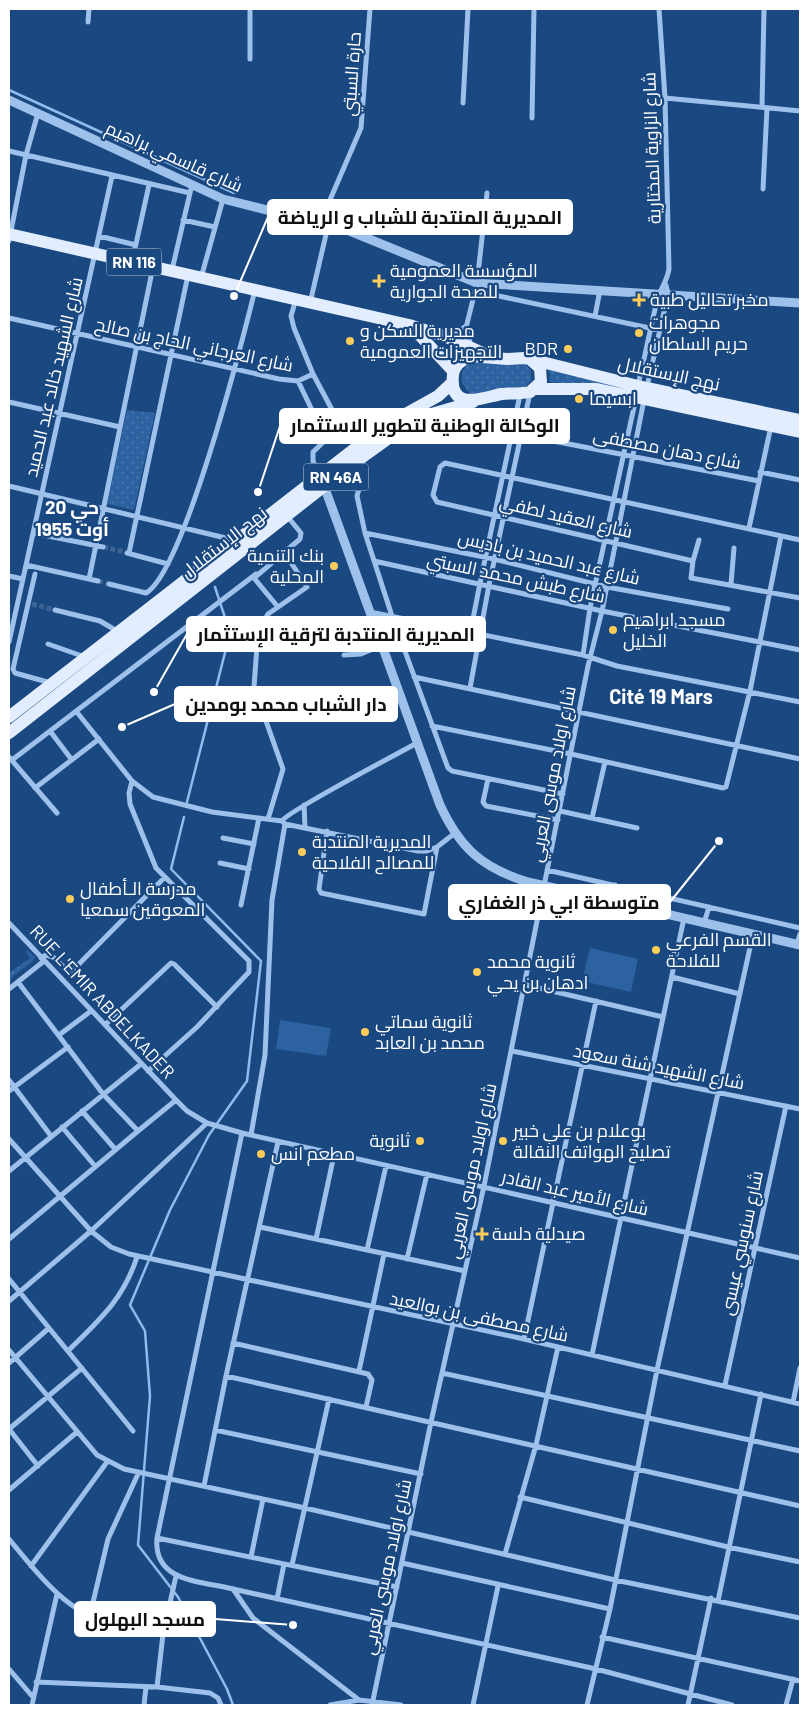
<svg xmlns="http://www.w3.org/2000/svg" width="809" height="1714" font-family="Barlow,Cairo,sans-serif">
	<style>
		.grass { fill: url(#grass-dots) }
		.pitch { fill: #2d62a0 }
		.lines { fill: none; stroke-linecap: round; stroke-linejoin: round }
		.stream { stroke: #90bced; stroke-width: 2.5 }
		.minor-tunnel { stroke: #3c6394; stroke-width: 5; stroke-dasharray: 5 2.5; stroke-linecap: butt }
		.minor { stroke: #9ec1eb; stroke-width: 5 }
		.tertiary { stroke: #9ec1eb; stroke-width: 9 }
		.primary { stroke: #e2edff; stroke-width: 12 }
		.poi-dot { fill: #fdcd59; stroke: #1a4881; stroke-width: 2 }
		.labels { text-anchor: middle; stroke-width: 4.5; stroke-linejoin: round; paint-order: stroke }
		.shield { fill: #1a4881; stroke: #bac8d9; stroke-width: 1 }
		.shield-label { font-size: 16px; font-weight: bold; fill: #fff }
		.street-label { font-size: 18px; fill: #fff; stroke: #1a4881 }
		.poi-label { font-size: 18px; fill: #fff; stroke: #1a4881; text-anchor: start }
		.neighbourhood-label { font-size: 19px; font-weight: bold; fill: #fff; stroke: #1a4881 }
		.quarter-label { font-size: 20px; font-weight: bold; fill: #fff; stroke: #1a4881 }
		.leader { fill: none; stroke: #fff; stroke-width: 2 }
		.callout-dot { fill: #fff; stroke: #1a4881; stroke-width: 2 }
		.callout { fill: #fff; stroke: #fff; stroke-width: 2 }
		.callout-label { font-size: 19px; text-anchor: middle; font-weight: bold; fill: #111 }
	</style>
	<defs>
		<pattern id="grass-dots" width="8" height="8" patternUnits="userSpaceOnUse" patternTransform="scale(1.25)"><rect width="8" height="8" fill="#2d62a0"/><path d="M2 2h.1M6 6h.1" fill="none" stroke="#4c7aae" stroke-width="1.8" stroke-linecap="round"/></pattern>
	</defs>
	<rect width="100%" height="100%" fill="#1a4881"/>
	<path class="grass" d="M475 360 523 362 531 370V381L523 389 471 394C457 383 459 367 475 360Z
		M547 368 631 388 549 382 550 374Z
		M127 410 155 413 134 510 107 504Z
		M27 950 35 957 33 961 13 976 9 984V973L30 958 26 952Z"/>
	<path class="pitch" d="M590 948 638 959 631 992 582 981Z
		M280 1020 331 1028 326 1056 276 1049Z"/>
	<g class="lines">
		<path class="stream" d="M9 90 234 193
			M187 802 230 633 215 587
			M184 817 171 869 261 961 247 1081 209 1135 170 1210 130 1305 145 1331 150 1396 138 1545 178 1597 227 1689 233 1705"/>
		<path class="minor-tunnel" d="M103 547 126 552
			M98 581 109 584
			M32 604 55 610"/>
		<path class="minor" d="M250 9V59
			M88 22 89 9
			M665 98 800 111
			M463 103 468 9
			M762 107 764 9
			M532 118 534 9
			M9 151 190 193 192 185
			M763 189 767 108
			M183 220 215 227
			M320 223 361 128 370 9
			M99 236 136 245
			M9 241 26 155 38 113
			M132 262 149 185
			M172 270 190 193
			M201 278 223 199
			M475 291 659 330
			M296 299 291 316 294 328 313 374 337 419 336 430 313 452V461L319 475
			M310 303 328 226
			M595 316 600 290
			M9 318 279 379 298 381 313 374
			M467 328 471 347
			M451 337 466 326
			M461 360 465 332 477 283 487 193
			M298 381 326 439
			M638 385C645 357 650 329 657 301 660 289 667 282 669 269L665 98 659 9
			M647 387 668 294 666 285
			M9 402 120 427
			M512 433 759 481
			M358 461 361 481 357 496 365 533 392 616 448 768 452 771 563 794
			M760 472 800 480
			M9 486 234 540
			M749 528 771 426
			M33 533 103 547
			M365 533 494 559 607 587 728 609
			M699 540 693 561 691 578 800 598
			M127 553 168 564
			M129 553 188 275
			M374 561 602 611 800 650
			M693 561 437 502 433 495 440 467 445 463 800 540
			M26 565 98 581
			M35 574 13 669 15 673 51 683
			M9 576 23 579
			M89 579 153 267
			M109 584 146 593C184 571 242 342 255 290
			M731 584 734 548
			M278 607 254 578 300 539 301 533 287 516
			M55 610 100 621 117 631
			M370 612 583 655 617 666 800 702
			M473 633 472 624 480 583 520 395
			M9 642 112 176
			M48 644 85 657
			M344 655 361 654 382 645
			M583 655 590 608 636 398
			M414 677 800 759
			M470 688 489 585 530 393
			M76 711 132 781 153 797 212 812 282 821
			M432 726 571 754 723 788 726 787 750 691 781 536
			M50 731 72 760
			M417 743C399 753 286 812 282 821L285 824 418 851H427L437 847
			M9 757 57 813
			M12 760 256 574
			M488 779 483 802 486 806 558 820
			M132 781 129 793 130 804 156 868 249 961V972L197 1027 148 1071
			M35 788 99 739
			M304 805 305 827
			M560 811 637 828
			M592 818 605 762
			M268 819 283 769 254 687 258 632 268 614 307 587 284 552
			M327 831 319 889 321 893 424 914 437 847 455 833
			M223 838 254 844
			M220 863 249 869
			M547 870 800 928
			M610 901 615 885
			M241 905 259 818
			M9 923 176 1100 187 1111 207 1123 242 1133 800 1258
			M704 923 709 907
			M797 944 800 934
			M41 958 46 955 53 957 67 970H73L165 877
			M672 977 740 994
			M18 982 103 1094 138 1131 176 1100
			M526 985 663 1017
			M9 989 44 961
			M105 1025 171 963 174 964 217 1007
			M59 1035 91 1011
			M512 1051 800 1109
			M9 1080 51 1136
			M9 1091 68 1047
			M82 1111 115 1149
			M62 1127 95 1166
			M242 1133 157 1538C153 1582 200 1581 233 1589L596 1669 732 1705
			M251 1135 265 1055 272 900 285 824
			M9 1139 91 1231 111 1247 129 1254 524 1339 800 1404
			M9 1171 141 1064
			M260 1227 465 1271
			M9 1239 138 1131
			M316 1239 334 1155
			M367 1250 386 1166
			M407 1259 427 1174
			M9 1279 133 1431
			M9 1301 91 1231 207 1123
			M524 1339 596 1001
			M233 1343 368 1374 372 1380 366 1407
			M9 1350 97 1455 124 1469 305 1508 615 1580 800 1618
			M68 1351C99 1320 123 1300 137 1257
			M592 1355 684 918
			M9 1363 49 1328
			M359 1371 384 1254
			M442 1373 800 1451
			M226 1376 800 1506
			M725 1385 786 1106
			M793 1402 800 1368
			M9 1429 82 1368
			M9 1429 38 1466
			M215 1430 421 1474
			M204 1486 226 1376 278 1142
			M9 1490 77 1432
			M520 1497 728 1547 800 1562
			M157 1538 397 1587
			M9 1539C37 1573 65 1611 110 1624 127 1629 145 1630 163 1634
			M505 1554 536 1445 558 1347
			M251 1557 263 1499
			M402 1563 610 1609
			M292 1565 329 1399
			M31 1566 107 1462
			M233 1589 253 1618 359 1700
			M277 1599 284 1564
			M718 1601 761 1394
			M90 1615 108 1539 138 1474
			M602 1637 800 1681
			M9 1669 32 1696
			M36 1682 157 1687 210 1693 218 1698 221 1705
			M157 1687 163 1634 176 1576
			M32 1705 57 1594
			M144 1705 146 1687
			M330 1705 359 1700 401 1705
			M372 1705 431 1422 484 1186 588 666 602 611 644 400
			M473 1705 498 1586
			M587 1705 610 1609 657 1370 753 934
			M688 1705 711 1598
			M786 1705 793 1679"/>
		<path class="tertiary" d="M9 100 223 199 347 230 477 283 800 303
			M323 483 440 805C460 848 482 868 528 882L800 945"/>
		<path class="primary" d="M9 234 409 325 449 338 494 358
			M413 328 453 371
			M470 356 507 359 524 358 530 359 540 368 541 382 530 392C521 394 512 393 502 394 484 397 449 413 453 375 454 365 461 360 470 356Z
			M530 359 638 386 800 420
			M537 389H597L800 432
			M9 717 384 426 438 396 452 383
			M9 733 346 469 396 433 428 415 473 402"/>
	</g>
	<g class="poi-dot">
		<path d="M376.5 273.5h5v5h5v5h-5v5h-5v-5h-5v-5h5z"/>
		<path d="M636.5 292.5h5v5h5v5h-5v5h-5v-5h-5v-5h5z"/>
		<circle cx="639" cy="333" r="5"/>
		<circle cx="350" cy="341" r="5"/>
		<circle cx="568" cy="349" r="5"/>
		<circle cx="579" cy="399" r="5"/>
		<circle cx="334" cy="566" r="5"/>
		<circle cx="613" cy="630" r="5"/>
		<circle cx="302" cy="852" r="5"/>
		<circle cx="70" cy="899" r="5"/>
		<circle cx="656" cy="950" r="5"/>
		<circle cx="477" cy="972" r="5"/>
		<circle cx="365" cy="1032" r="5"/>
		<circle cx="420" cy="1141" r="5"/>
		<circle cx="503" cy="1141" r="5"/>
		<circle cx="261" cy="1154" r="5"/>
		<path d="M479.5 1226.5h5v5h5v5h-5v5h-5v-5h-5v-5h5z"/>
	</g>
	<g class="labels">
		<g class="shield">
			<rect x="106.5" y="248.5" width="55" height="27" rx="4"/>
			<rect x="303.5" y="463.5" width="65" height="27" rx="4"/>
		</g>
		<g class="shield-label">
			<text x="134" y="268">RN 116</text>
			<text x="336" y="483">RN 46A</text>
		</g>
		<g class="street-label">
			<text transform="translate(352 74) rotate(-86)" y="6">حارة السبتي</text>
			<text transform="translate(652 148) rotate(-92)" y="6">شارع الزاوية المختارية</text>
			<text transform="translate(174 157) rotate(24)" y="6">شارع قاسمي براهيم</text>
			<text transform="translate(194 345) rotate(12)" y="6">شارع العرجاني الحاج بن صالح</text>
			<text transform="translate(669 374) rotate(12)" y="6">نهج الإستقلال</text>
			<text transform="translate(54 377) rotate(-77)" y="6">شارع الشهيد خالد عبد الحميد</text>
			<text transform="translate(667 449) rotate(11)" y="6">شارع دهان مصطفى</text>
			<text transform="translate(566 517) rotate(13)" y="6">شارع العقيد لطفي</text>
			<text transform="translate(224 543) rotate(-38)" y="6">نهج الإستقلال</text>
			<text transform="translate(549 558) rotate(13)" y="6">شارع عبد الحميد بن باديس</text>
			<text transform="translate(516 578) rotate(12)" y="6">شارع طبش محمد السبتي</text>
			<text transform="translate(553 774) rotate(-79)" y="6">شارع اولاد موسى العربي</text>
			<text transform="translate(102 1002) rotate(47)" y="6">RUE L'EMIR ABDELKADER</text>
			<text transform="translate(659 1067) rotate(11)" y="6">شارع الشهيد شنة سعود</text>
			<text transform="translate(472 1171) rotate(-78)" y="6">شارع اولاد موسى العربي</text>
			<text transform="translate(575 1193) rotate(13)" y="6">شارع الأمير عبد القادر</text>
			<text transform="translate(742 1243) rotate(-78)" y="6">شارع سنوسي عيسى</text>
			<text transform="translate(479 1317) rotate(12)" y="6">شارع مصطفى بن بوالعيد</text>
			<text transform="translate(387 1567) rotate(-78)" y="6">شارع اولاد موسى العربي</text>
		</g>
		<g class="poi-label">
			<text x="390" y="277">المؤسسة العمومية<tspan x="390" dy="21">للصحة الجوارية</tspan></text>
			<text x="650" y="306">مخبر تحاليل طبية</text>
			<text x="649" y="329">مجوهرات<tspan x="649" dy="21">حريم السلطان</tspan></text>
			<text x="360" y="337">مديرية السكن و<tspan x="360" dy="21">التجهيزات العمومية</tspan></text>
			<text x="558" y="355" text-anchor="end">BDR</text>
			<text x="589" y="405">ابسيما</text>
			<text x="324" y="562" text-anchor="end">بنك التنمية<tspan x="324" dy="21">المحلية</tspan></text>
			<text x="623" y="626">مسجد ابراهيم<tspan x="623" dy="21">الخليل</tspan></text>
			<text x="312" y="848">المديرية المنتدبة<tspan x="312" dy="21">للمصالح الفلاحية</tspan></text>
			<text x="80" y="895">مدرسة الـأطفال<tspan x="80" dy="21">المعوقين سمعيا</tspan></text>
			<text x="666" y="946">القسم الفرعي<tspan x="666" dy="21">للفلاحة</tspan></text>
			<text x="487" y="968">ثانوية محمد<tspan x="487" dy="21">ادهان بن يحي</tspan></text>
			<text x="375" y="1028">ثانوية سماتي<tspan x="375" dy="21">محمد بن العابد</tspan></text>
			<text x="513" y="1137">بوعلام بن علي خبير<tspan x="513" dy="21">تصليح الهواتف النقالة</tspan></text>
			<text x="410" y="1147" text-anchor="end">ثانوية</text>
			<text x="271" y="1160">مطعم انس</text>
			<text x="492" y="1240">صيدلية دلسة</text>
		</g>
		<g class="neighbourhood-label">
			<text x="72" y="514">حي 20<tspan x="72" dy="22">أوت 1955</tspan></text>
		</g>
		<g class="quarter-label">
			<text x="661" y="704">Cité 19 Mars</text>
		</g>
	</g>
	<path class="leader" d="M234 296L268 217M258 492L280 426M154 692L187 634M122 727L175 704M719 841L670 902M293 1625L215 1619"/>
	<g class="callout-dot">
		<circle cx="234" cy="296" r="5"/>
		<circle cx="258" cy="492" r="5"/>
		<circle cx="154" cy="692" r="5"/>
		<circle cx="122" cy="727" r="5"/>
		<circle cx="719" cy="841" r="5"/>
		<circle cx="293" cy="1625" r="5"/>
	</g>
	<g class="callout">
		<rect x="268" y="200" width="304" height="34" rx="5"/>
		<rect x="280" y="409" width="289" height="34" rx="5"/>
		<rect x="187" y="617" width="298" height="34" rx="5"/>
		<rect x="175" y="687" width="222" height="34" rx="5"/>
		<rect x="449" y="885" width="221" height="34" rx="5"/>
		<rect x="75" y="1602" width="140" height="34" rx="5"/>
	</g>
	<g class="callout-label">
		<text x="420" y="224">المديرية المنتدبة للشباب و الرياضة</text>
		<text x="425" y="432">الوكالة الوطنية لتطوير الاستثمار</text>
		<text x="336" y="641">المديرية المنتدبة لترقية الإستثمار</text>
		<text x="286" y="711">دار الشباب محمد بومدين</text>
		<text x="559" y="909">متوسطة ابي ذر الغفاري</text>
		<text x="145" y="1626">مسجد البهلول</text>
	</g>
	<rect width="809" height="1714" fill="none" stroke="#ffffff" stroke-width="20"/>
</svg>
